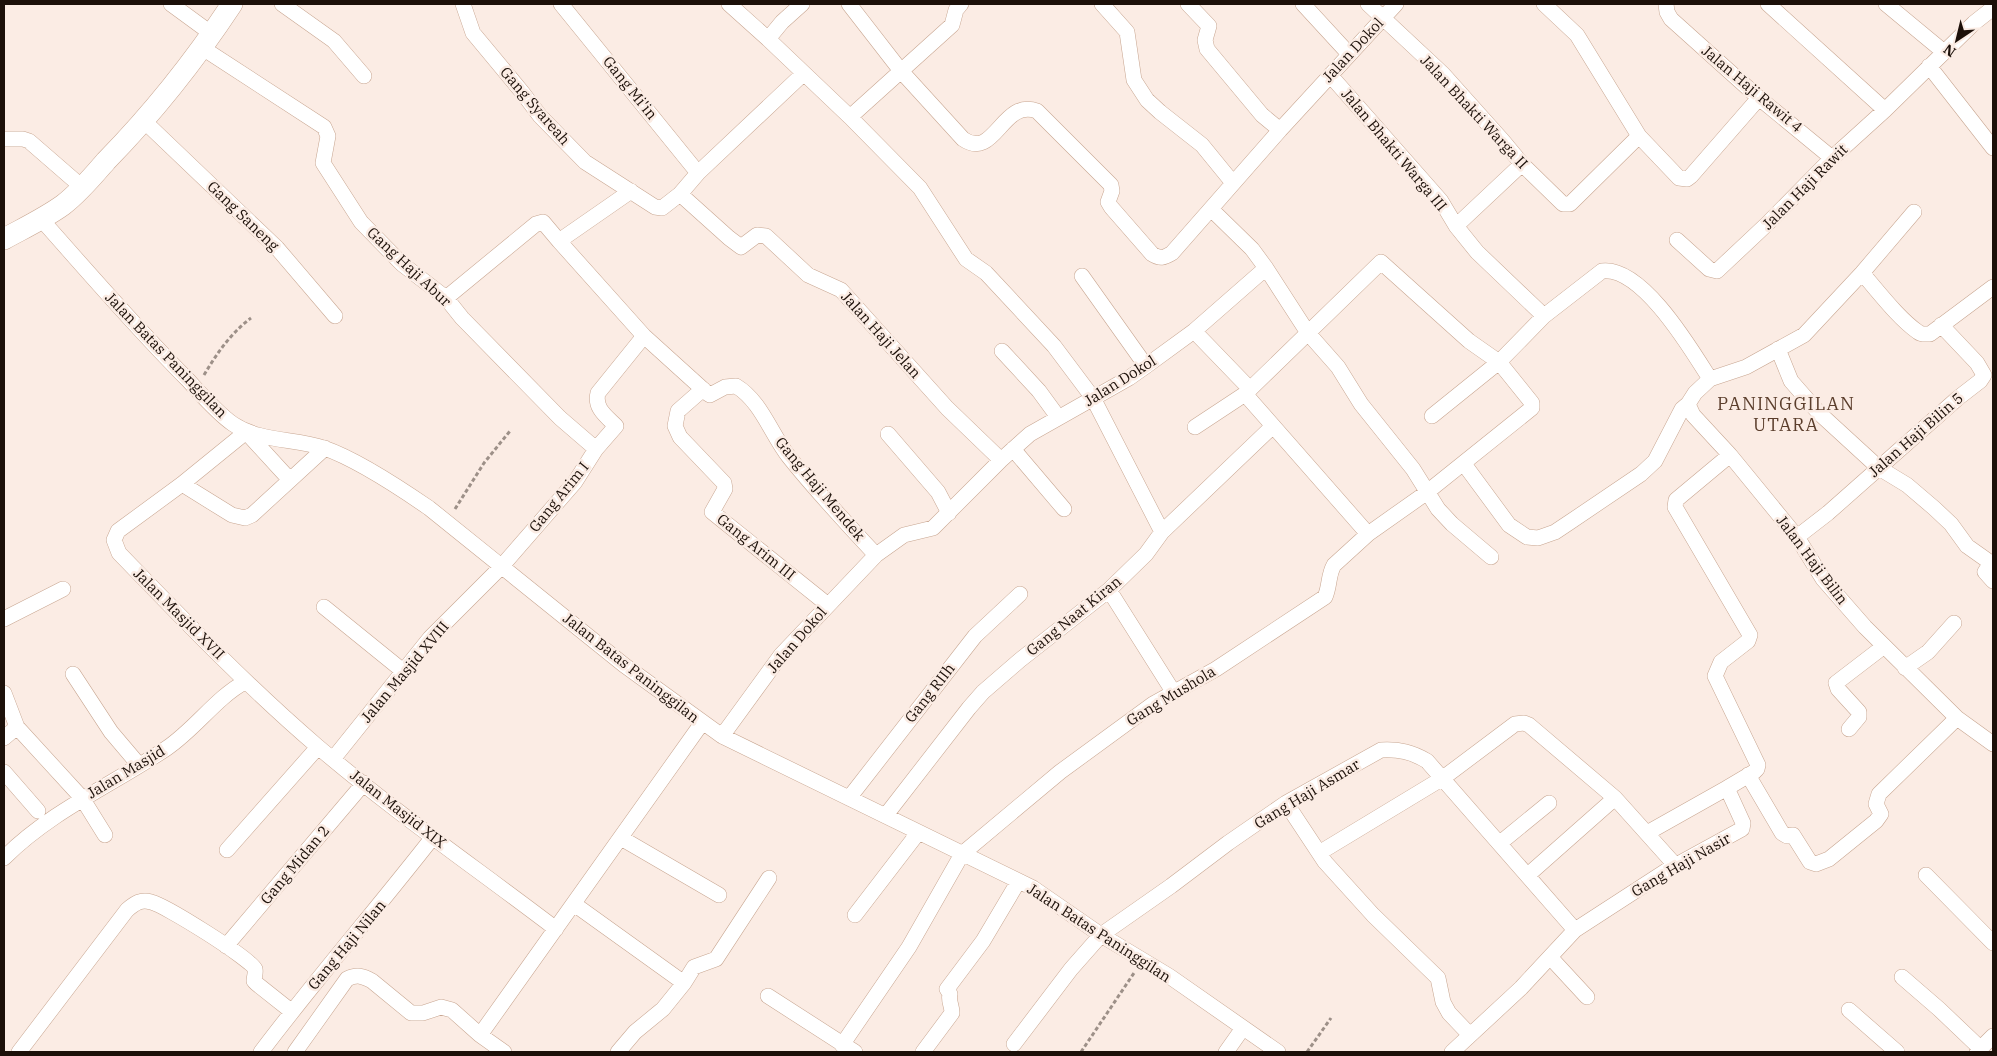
<svg xmlns="http://www.w3.org/2000/svg" width="1997" height="1056" font-family="'IBM Plex Serif',serif">
	<style>
		.lines { fill: none; stroke-linecap: round; stroke-linejoin: round }
		.street-casing { stroke: #c8a691; stroke-width: 16 }
		.secondary-casing { stroke: #c8a691; stroke-width: 22 }
		.path { stroke: #9d9088; stroke-width: 3; stroke-dasharray: 4 2.5; stroke-linecap: butt }
		.street { stroke: #fff; stroke-width: 15 }
		.secondary { stroke: #fff; stroke-width: 21 }
		.labels { text-anchor: middle; stroke-width: 5; stroke-linejoin: round; paint-order: stroke }
		.street-label { font-size: 15px; fill: #1c1009; stroke: #fbece4 }
		.quarter-label { font-size: 18px; letter-spacing: 1px; fill: #5b3e2c; stroke: #fbece4 }
	</style>
	<rect width="100%" height="100%" fill="#fbece4"/>
	<g class="lines">
		<g class="street-casing">
			<path id="street" d="M171 4 212 34
				M282 4 334 41 364 76
				M463 4 473 33 522 92 540 116 585 162 655 207 662 208 680 194 698 173 803 74
				M561 4 698 173
				M729 4 768 39
				M802 4 782 22 768 39 850 117 920 188 966 259 986 273 1054 346 1093 398 1162 532
				M849 4 901 71 850 117
				M961 4 956 10 952 25 901 71 963 139C995 161 1002 98 1037 111L1111 185 1112 191 1108 202 1111 207 1152 254C1160 259 1164 258 1172 253L1280 130 1396 4
				M1102 4 1127 32 1134 80 1147 100 1160 112 1202 145 1233 183
				M1188 4 1209 26 1205 40 1207 49 1262 115 1280 130
				M1303 4 1349 54
				M1368 4 1443 74 1503 141 1522 164 1563 204H1570L1639 136
				M1544 4 1577 35 1639 136 1679 178 1687 179 1691 176 1759 98
				M1666 4 1667 12 1671 19 1759 98 1832 158
				M1768 4 1885 110
				M1886 4 1944 52
				M201 47 324 127 328 136 323 163 361 222 402 264 446 298 462 318 560 418 596 449
				M1929 66 1993 148
				M1330 75 1441 201 1456 226 1477 252 1544 316
				M144 121 277 248 335 316
				M4 139H23L29 141 82 187
				M680 194 729 238 741 247 757 235 766 236 808 275 841 290 947 408 1001 460
				M41 219C89 273 136 328 187 379 200 393 217 413 233 424 260 442 294 438 324 448 356 459 400 488 429 508L624 665 722 736 1033 888 1101 935 1169 976 1278 1052
				M1456 226 1522 164
				M1677 240 1709 269 1717 271 1767 224 1832 158 1885 110 1974 23 1993 8
				M1266 268 1308 333 1338 367 1361 404 1413 469 1438 509 1452 524 1491 557
				M1862 273C1878 291 1898 318 1918 332 1922 335 1925 334 1930 334L1993 287
				M1082 276 1146 366
				M446 298 536 224 543 222 559 241 631 191
				M1194 331 1250 389
				M644 336 707 393 710 395 725 387 736 386C761 401 771 434 789 457 816 491 846 523 876 555
				M1778 349 1791 381 1819 413 1879 468 1907 485 1934 508 1951 524 1967 546 1991 563 1985 572 1993 581
				M1002 351 1039 391 1058 417
				M703 389 678 411 675 426 680 437 724 483 725 489 712 512 828 605
				M1688 404 1693 415 1730 455 1797 537 1823 579 1865 627 1957 718 1993 744
				M1432 416 1499 362 1544 316 1602 271C1642 266 1691 349 1710 379
				M1195 427 1245 394 1381 262 1469 341 1499 362 1532 403V408L1426 493 1368 534 1245 394
				M246 432 182 484 118 531 114 540 119 553C183 619 247 686 317 746 393 811 476 868 556 929
				M247 433 290 480
				M888 434 938 492 949 513
				M1013 449 1064 509
				M1464 464 1509 525 1527 537 1538 538 1555 532 1570 522 1641 474 1655 461 1682 409 1688 404 1695 393 1710 379 1746 367 1804 335 1862 273 1914 212
				M182 484 232 515 245 518 252 515 325 448
				M1797 537 1828 513 1958 398 1980 381 1984 375 1977 363 1941 325
				M1109 590 1174 693
				M324 607 403 671
				M4 619 63 589
				M1905 668 1928 652 1954 623
				M73 674 111 732 139 765
				M4 693 17 727 82 798 105 835
				M1849 729 1859 717V712L1838 689 1836 683 1883 647
				M722 736 781 655 876 555 904 535 933 528 1001 460 1030 434 1129 378 1146 366 1194 331 1266 268 1252 249 1211 209
				M4 738 17 727
				M333 759 430 638 501 567 575 482 596 449 616 426C606 416 594 408 598 393L644 336 559 241
				M4 772 38 811
				M1748 775 1782 833 1787 836 1793 835 1810 862 1816 864 1829 859 1876 821 1881 814 1876 804 1879 794 1957 718
				M849 798 975 636 1020 594
				M1286 803 1325 862 1373 915 1438 978 1443 1002 1449 1013 1470 1035
				M886 815 969 708 983 692 1020 660 1109 590 1146 554 1162 532 1272 427
				M1647 833 1727 788
				M621 838 719 895
				M1500 843 1549 803
				M227 850 318 747
				M1319 853 1443 778 1515 724 1524 723 1529 725 1615 798 1676 866
				M4 858C51 811 112 785 167 748 195 729 217 697 245 682
				M1528 875 1615 798
				M1926 875 1993 943
				M574 904 684 983
				M855 915 918 833
				M226 946 364 783
				M1550 957 1587 997
				M1902 977 1939 1009 1980 1048
				M768 996 855 1052
				M1849 1010 1897 1052
				M480 1035 702 723
				M1014 1044 1071 969 1101 935 1171 886 1228 843 1286 803 1381 750C1399 749 1412 752 1427 761L1575 930
				M842 1045 909 947 962 854 1060 772 1153 704 1216 669 1325 597C1330 586 1328 575 1334 565L1368 534
				M19 1052 127 910C135 903 141 899 151 902 165 905 251 959 255 969 256 973 254 977 254 981L257 984 291 1011
				M261 1052C316 979 376 910 433 837
				M295 1052 347 979C357 974 363 976 372 981L411 1013H423L441 1007 452 1010 480 1035 504 1052
				M618 1052 635 1032 663 1009 684 983 694 967 716 959 769 878
				M923 1052 952 1013C952 1005 948 1001 950 994L947 989 983 941 1018 882
				M1226 1052 1243 1028
				M1452 1052 1521 988 1575 930 1669 869 1742 829 1743 823 1727 788 1754 772 1757 769 1758 765 1715 676 1721 662 1748 641 1750 635 1675 507 1676 500 1730 455
				M1977 1052 1993 1036"/>
		</g>
		<g class="secondary-casing">
			<path id="secondary" d="M4 239C24 228 45 218 63 205 79 193 93 176 106 161 153 113 195 60 232 4"/>
		</g>
		<path class="path" d="M204 375C217 353 231 333 251 318
			M455 509 484 463 510 431
			M1081 1052 1134 973
			M1307 1052 1331 1018"/>
		<use href="#street" class="street"/>
		<use href="#secondary" class="secondary"/>
	</g>
	<g class="labels">
		<g class="street-label">
			<text transform="translate(1353 50) rotate(-47)" y="5">Jalan Dokol</text>
			<text transform="translate(630 88) rotate(51)" y="5">Gang Mi'in</text>
			<text transform="translate(1752 89) rotate(40)" y="5">Jalan Haji Rawit 4</text>
			<text transform="translate(535 106) rotate(49)" y="5">Gang Syareah</text>
			<text transform="translate(1474 112) rotate(47)" y="5">Jalan Bhakti Warga II</text>
			<text transform="translate(1394 150) rotate(50)" y="5">Jalan Bhakti Warga III</text>
			<text transform="translate(1805 187) rotate(-45)" y="5">Jalan Haji Rawit</text>
			<text transform="translate(243 216) rotate(44)" y="5">Gang Saneng</text>
			<text transform="translate(409 267) rotate(43)" y="5">Gang Haji Abur</text>
			<text transform="translate(881 335) rotate(48)" y="5">Jalan Haji Jelan</text>
			<text transform="translate(166 355) rotate(46)" y="5">Jalan Batas Paninggilan</text>
			<text transform="translate(1120 381) rotate(-32)" y="5">Jalan Dokol</text>
			<text transform="translate(1916 435) rotate(-41)" y="5">Jalan Haji Bilin 5</text>
			<text transform="translate(820 489) rotate(50)" y="5">Gang Haji Mendek</text>
			<text transform="translate(559 497) rotate(-51)" y="5">Gang Arim I</text>
			<text transform="translate(756 547) rotate(39)" y="5">Gang Arim III</text>
			<text transform="translate(1812 560) rotate(53)" y="5">Jalan Haji Bilin</text>
			<text transform="translate(179 614) rotate(45)" y="5">Jalan Masjid XVII</text>
			<text transform="translate(1074 616) rotate(-39)" y="5">Gang Naat Kiran</text>
			<text transform="translate(797 640) rotate(-49)" y="5">Jalan Dokol</text>
			<text transform="translate(631 668) rotate(38)" y="5">Jalan Batas Paninggilan</text>
			<text transform="translate(405 672) rotate(-50)" y="5">Jalan Masjid XVIII</text>
			<text transform="translate(930 693) rotate(-52)" y="5">Gang RIIh</text>
			<text transform="translate(1171 696) rotate(-31)" y="5">Gang Mushola</text>
			<text transform="translate(126 772) rotate(-31)" y="5">Jalan Masjid</text>
			<text transform="translate(1307 794) rotate(-31)" y="5">Gang Haji Asmar</text>
			<text transform="translate(398 809) rotate(38)" y="5">Jalan Masjid XIX</text>
			<text transform="translate(295 865) rotate(-50)" y="5">Gang Midan 2</text>
			<text transform="translate(1681 865) rotate(-30)" y="5">Gang Haji Nasir</text>
			<text transform="translate(1099 933) rotate(33)" y="5">Jalan Batas Paninggilan</text>
			<text transform="translate(347 945) rotate(-50)" y="5">Gang Haji Nilan</text>
		</g>
		<g class="quarter-label">
			<text x="1786" y="410">PANINGGILAN<tspan x="1786" dy="21">UTARA</tspan></text>
		</g>
	</g>
	<rect width="1997" height="1056" fill="none" stroke="#1c1009" stroke-width="10"/>
	<g transform="translate(1957 40) rotate(215)" stroke="#fbece4" stroke-width="4" paint-order="stroke">
	<path d="M0-4L9 19L0 12L-9 19Z" fill="#1c1009"/>
	<text y="-8" font-size="14" font-weight="bold" text-anchor="middle" fill="#1c1009">N</text>
	</g>
</svg>
